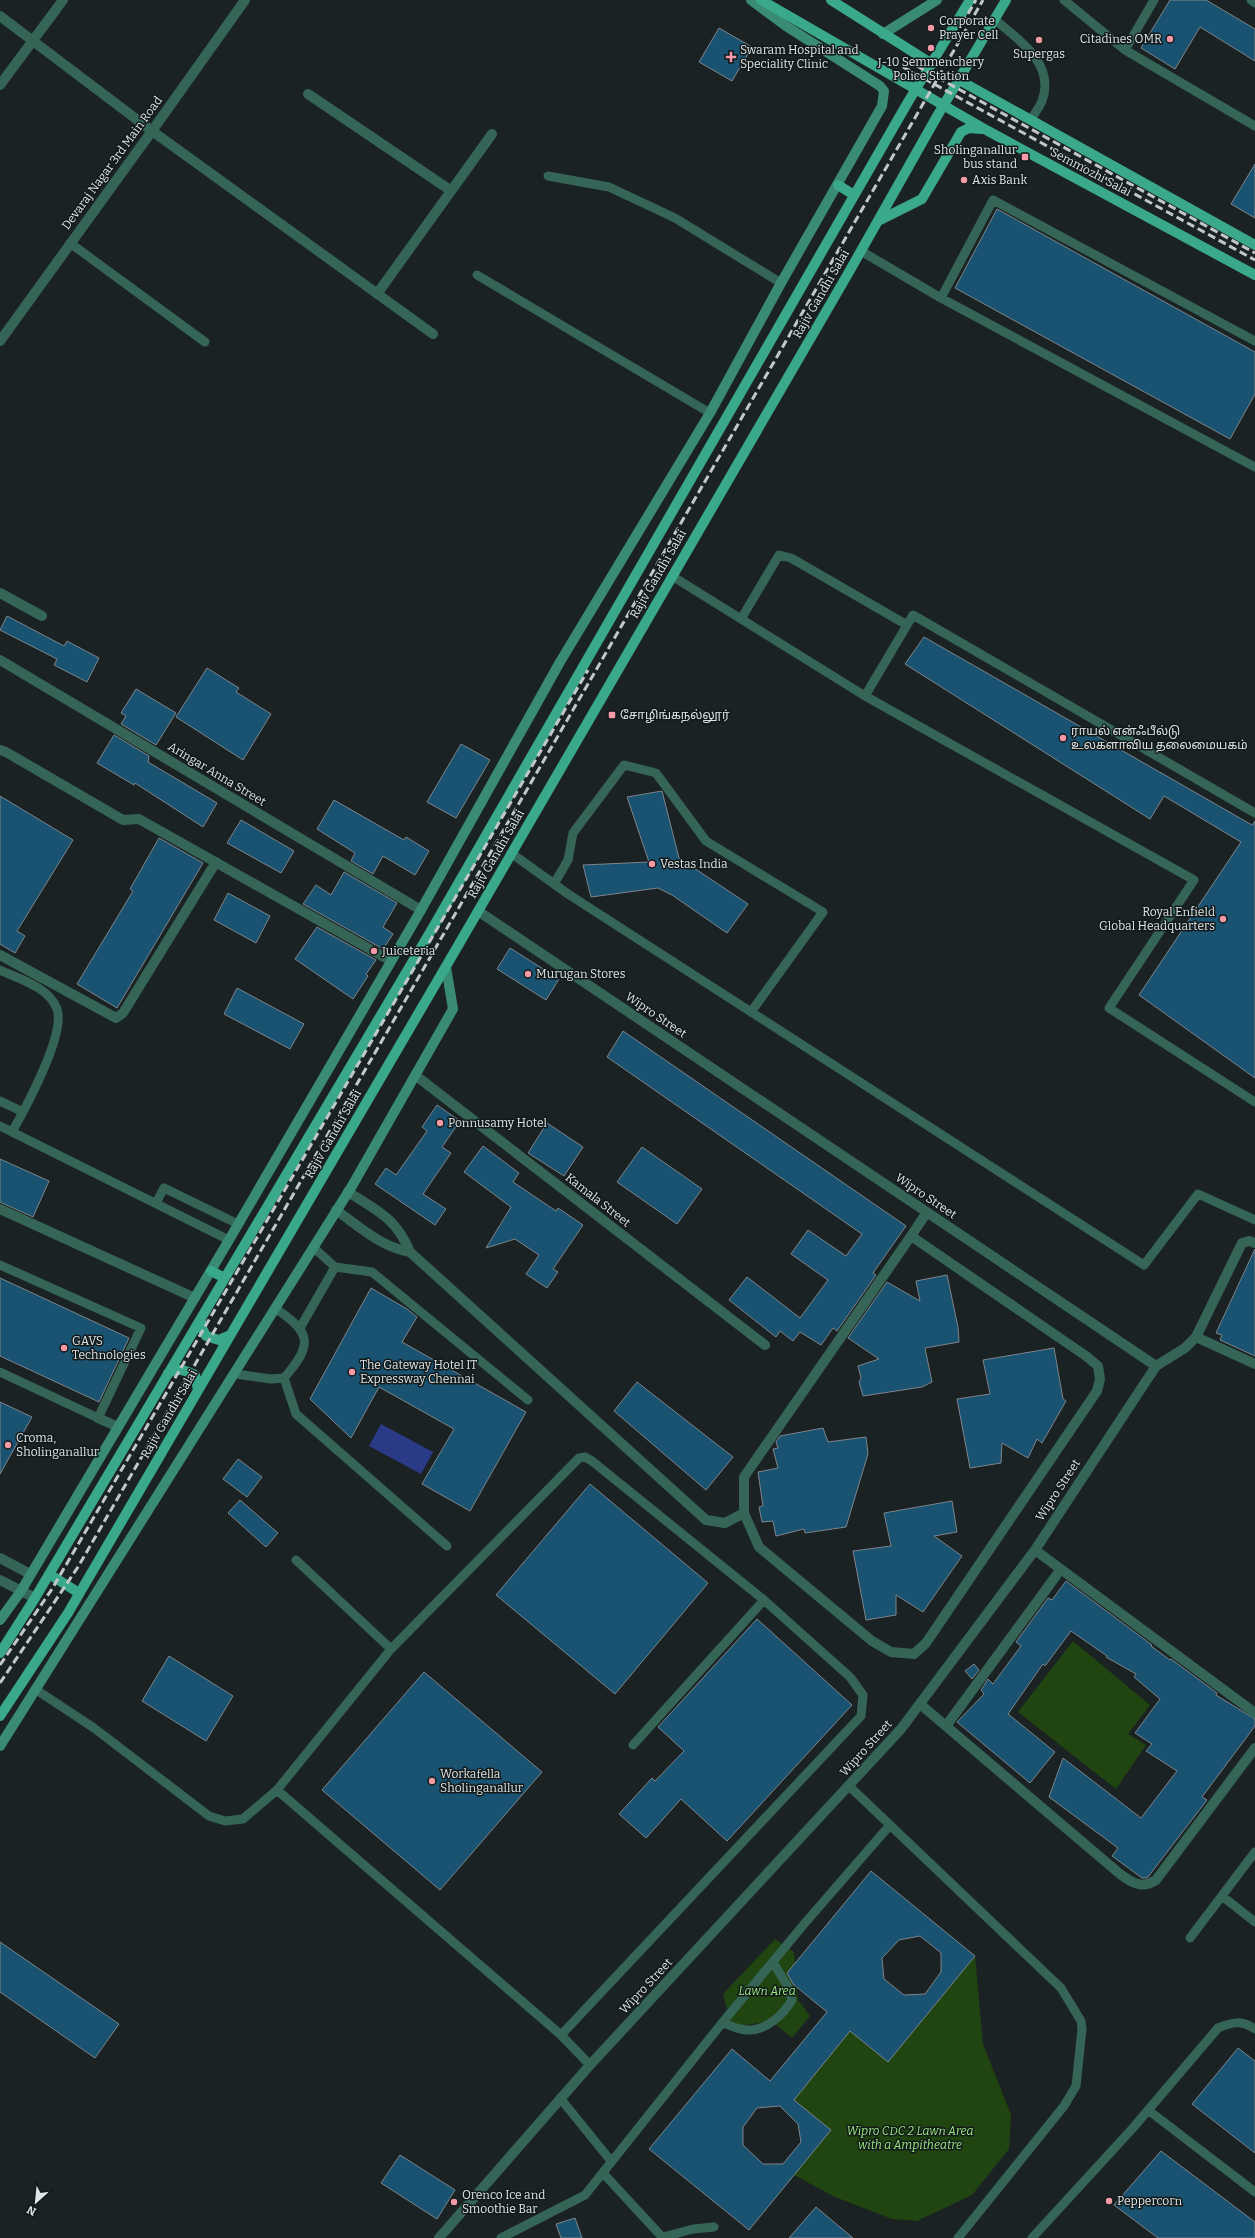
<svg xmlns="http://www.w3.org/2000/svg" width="1255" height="2238" font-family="Bitter,'Noto Sans Tamil',serif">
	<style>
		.green { fill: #204511 }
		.water { fill: #2b3a87 }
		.building { fill: #1a5271; stroke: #7d858a; fill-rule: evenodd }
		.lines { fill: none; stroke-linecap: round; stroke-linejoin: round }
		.lane { stroke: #356556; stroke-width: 9 }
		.street { stroke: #356556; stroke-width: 10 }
		.secondary { stroke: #398b73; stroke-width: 10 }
		.primary { stroke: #3aa88a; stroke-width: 10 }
		.rail { stroke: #c2c8c9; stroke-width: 3; stroke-dasharray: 8 4; stroke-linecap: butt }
		.poi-dot { fill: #f39aa7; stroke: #12191a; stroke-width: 1.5 }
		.labels { text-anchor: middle; stroke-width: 3; stroke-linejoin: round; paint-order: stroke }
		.poi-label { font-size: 12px; fill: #dfe4e5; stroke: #12191a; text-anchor: start }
		.street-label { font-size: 12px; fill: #dfe4e5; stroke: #12191a }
		.park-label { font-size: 12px; font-style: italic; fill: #9bea81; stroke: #12191a }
	</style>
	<rect width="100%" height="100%" fill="#1b2223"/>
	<path class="green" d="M1073 1641 1150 1705 1128 1734 1146 1745 1116 1789 1018 1712Z
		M775 1939 794 1952 798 2000 810 2016 792 2038 772 2021 732 2027 723 1994Z
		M975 1956 983 2044 1011 2115 1009 2149 972 2195 917 2221 892 2219 835 2197 794 2175 831 2130 794 2100 850 2031 888 2062Z"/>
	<path class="water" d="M381 1424 433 1452 421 1474 369 1446Z"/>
	<path class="building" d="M1170 0H1206L1255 29V61L1200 27 1175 69 1141 48Z
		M719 28 752 47 732 81 699 62Z
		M1255 164V218L1231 204Z
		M997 209 1255 352V394L1230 439 955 288Z
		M7 616 64 646 67 641 99 658 87 682 54 665 57 659 0 630Z
		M924 637 1252 825 1255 821V1078L1139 995 1241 842 1164 796 1150 819 905 664Z
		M207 668 239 688 236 692 271 714 243 760 176 717Z
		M136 689 176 713 156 745 121 724 126 716 121 713Z
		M114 735 149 756 148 762 217 803 203 827 135 783 134 785 97 763Z
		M461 744 490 760 456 818 427 802Z
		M662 791 679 858 748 904 727 933 672 895 658 888 591 897 583 865 649 862 627 797Z
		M0 796 73 840 17 931 25 936 15 953 0 944Z
		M334 800 404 840 406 837 429 851 415 875 383 856 373 874 351 861 355 853 317 829Z
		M241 820 294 851 281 873 227 843Z
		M159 838 203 863 117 1008 77 984 133 891 130 889Z
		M344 872 397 903 383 927 393 934 383 949 303 904 316 885 331 895Z
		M228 893 270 916 256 943 214 920Z
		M317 927 376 960 366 974 368 976 353 999 295 959Z
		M510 948 559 979 546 1000 497 969Z
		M237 988 304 1024 290 1049 224 1014Z
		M623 1031 906 1226 873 1273 876 1275 837 1331 833 1328 821 1345 800 1332 793 1341 780 1331 776 1337 729 1300 747 1277 800 1318 828 1280 791 1254 808 1230 846 1256 862 1234 607 1057Z
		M437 1105 460 1121 442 1147 451 1153 423 1194 446 1209 435 1225 375 1184 386 1168 396 1175 427 1131 422 1127Z
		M547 1123 583 1147 564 1176 528 1153Z
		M483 1146 519 1173 513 1182 556 1211 558 1208 583 1225 553 1269 558 1272 547 1288 526 1274 539 1255 515 1239 486 1248 511 1207 464 1172Z
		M642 1147 702 1189 677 1224 617 1182Z
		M0 1159 49 1181 33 1217 0 1202Z
		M1255 1249V1356L1220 1340 1222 1335 1216 1333Z
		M947 1275 958 1327 959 1342 925 1348 932 1382 922 1387 863 1396 859 1382 861 1378 858 1366 879 1359 848 1338 887 1282 920 1301 916 1281Z
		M0 1278 129 1338 99 1402 0 1356Z
		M371 1288 407 1309 417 1317 402 1342 526 1412 470 1511 422 1484 454 1429 379 1387 351 1438 310 1399Z
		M1054 1348 1063 1399 1066 1401 1042 1443 1037 1439 1028 1458 1002 1443 1001 1463 970 1468 957 1399 990 1394 983 1360Z
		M637 1382 733 1457 706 1490 614 1411Z
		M0 1402 32 1417 0 1474Z
		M823 1428 828 1442 866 1437 868 1454 846 1527 805 1533 804 1529 776 1536 773 1521 762 1522 759 1507 763 1506 758 1472 778 1468 773 1449 778 1448 776 1442 780 1436Z
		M238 1459 262 1477 247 1497 223 1479Z
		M590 1484 708 1583 615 1694 496 1595Z
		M240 1500 278 1533 266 1547 228 1513Z
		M952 1501 957 1532 934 1536 962 1556 923 1612 896 1595V1615L866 1620 853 1551 891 1546 884 1513Z
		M1066 1581 1152 1645 1151 1646 1170 1660 1171 1659 1217 1693 1216 1695 1255 1719V1726L1202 1797 1207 1800 1148 1877 1145 1878H1142L1112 1856 1118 1848 1049 1797 1063 1758 1141 1818 1177 1771 1146 1751 1152 1744 1135 1733 1160 1699 1134 1677 1136 1674 1106 1657 1107 1656 1071 1631 1045 1666 1043 1664 1008 1714 1055 1752 1030 1783 957 1722 984 1694 981 1690 988 1679 993 1684 1021 1646 1016 1642 1048 1598 1052 1600Z
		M757 1619 852 1705 727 1841 681 1799 646 1838 619 1814 652 1778 655 1781 684 1751 658 1727Z
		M169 1656 233 1696 206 1741 142 1701Z
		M974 1664 979 1670 972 1679 965 1671Z
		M424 1672 542 1772 440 1890 322 1790Z
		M871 1871 975 1956 888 2062 850 2031 794 2100 831 2130 749 2230 649 2149 732 2049 770 2081 827 2012 793 1984 787 1973ZM920 1936 941 1953V1972L925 1994 904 1995 884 1979 882 1958 899 1940ZM780 2106 798 2124 801 2142 783 2164H763L743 2145V2127L757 2108Z
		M0 1942 119 2024 95 2058 0 1992Z
		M1238 2048 1255 2061V2153L1192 2104Z
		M1161 2151 1255 2222V2238H1158L1114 2205Z
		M400 2155 455 2190 437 2219 381 2183Z
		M816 2207 853 2238H789Z
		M575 2218 582 2238H561L556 2224Z"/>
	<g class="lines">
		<path class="lane" d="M1064 0 1125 50 1255 126
			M1251 0 1255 3
			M994 19C1018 39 1056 64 1042 101 1039 108 1034 114 1031 120
			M1125 50 1154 0
			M548 176 609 187 675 218 781 283
			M70 243 205 342
			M861 251 941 298 1255 467
			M477 275 710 413
			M941 298 993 200 1255 341
			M672 576 865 696 1194 880 1109 1008 1255 1102
			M741 619 779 555 791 558 907 625
			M865 696 913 615 1255 813
			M511 853 568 894 1144 1265 1198 1194 1255 1220
			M554 884 568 860 573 833 624 765 656 773 706 841 823 912 751 1012
			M0 970C19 979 49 987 57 1009 66 1034 25 1109 12 1132
			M0 1101 23 1112
			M0 1126 229 1240
			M156 1203 164 1188 238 1224
			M313 1247 335 1267 372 1272 528 1400
			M0 1265 141 1328 98 1418 0 1372
			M300 1328 335 1267
			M235 1374 271 1379 284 1378C312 1346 313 1333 276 1309
			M284 1378 296 1414 447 1546
			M296 1560 391 1649
			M35 1689 94 1728 209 1816 225 1821 243 1819 277 1790 391 1649 579 1458 585 1457 592 1461 764 1600 850 1677 863 1695 861 1716 561 2035
			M633 1745 764 1600
			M849 1786 1061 1988 1081 2021 1082 2029 1076 2086 1064 2106 958 2238
			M277 1790 561 2035 590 2065
			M1222 1896 1255 1922
			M1190 1938 1255 1852
			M722 2023C730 2025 739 2030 747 2030 766 2031 783 2015 792 2000L788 1987 773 1962
			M560 2098 611 2161
			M1148 2110 1255 2192
			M603 2173 663 2238
			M663 2237 693 2229 714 2227
			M501 2238 585 2195 722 2023 805 1923 890 1825
			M1032 2238 1132 2129 1218 2028C1233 2022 1241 2020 1255 2029"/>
		<path class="street" d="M0 16 152 131 433 334
			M0 85 63 0
			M308 94 450 190
			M377 294 492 134
			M0 341 152 131 245 0
			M0 593 42 616
			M0 660 421 910
			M0 750 6 752 123 820 139 819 391 961
			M478 911 1156 1366
			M0 955 116 1018 123 1013 216 862
			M415 1075 765 1345
			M348 1192C378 1211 396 1218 410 1252L706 1520 725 1523 744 1513 759 1547 872 1641 891 1652 914 1654 926 1643 1097 1391 1100 1379 1098 1366 1086 1356 911 1236 744 1477V1513
			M0 1209 195 1298
			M336 1210C360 1227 381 1247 410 1252
			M911 1236 927 1212
			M1255 1243 1249 1241 1242 1243 1196 1337 1255 1364
			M98 1418 118 1427
			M1035 1550 1255 1713
			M0 1558 30 1574
			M0 1580 35 1598
			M920 1704 1120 1874C1132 1883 1142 1889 1156 1880L1255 1748
			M946 1726 1061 1569
			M439 2238 590 2065 901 1729 1035 1550 1156 1366 1185 1348 1196 1337"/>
		<path class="secondary" d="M883 34 937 0
			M0 1620 21 1591 229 1240 421 910 560 662 710 413 781 283 882 106 884 91 880 86 786 26 751 0
			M0 1746 352 1186 453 1009 446 967"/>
		<path class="primary" d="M761 0 988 131 1255 275
			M831 0 932 64
			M959 80 1255 245
			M838 185 854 195
			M878 221 922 199 961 132 969 128 982 129
			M211 1271 225 1278
			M201 1318V1326L206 1336 219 1340 230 1335
			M168 1373C179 1368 185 1370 195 1375L198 1390
			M49 1574 79 1593
			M0 1653 35 1598 432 929 908 102 970 0
			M0 1716 68 1613 459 944 849 272 936 118 1006 0"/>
		<path class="rail" d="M962 24 976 0
			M906 60 1255 253
			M903 67 1255 260
			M0 1665 52 1589 588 670
			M0 1683 78 1567 983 0"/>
	</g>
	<g class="poi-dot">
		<circle cx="931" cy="28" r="4"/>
		<circle cx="1170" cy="39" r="4"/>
		<circle cx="1039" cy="40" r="4"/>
		<circle cx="931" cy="48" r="4"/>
		<path d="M729 51h4v4h4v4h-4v4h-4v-4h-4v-4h4z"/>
		<rect x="1021" y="153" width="8" height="8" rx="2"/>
		<circle cx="964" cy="180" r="4"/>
		<rect x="608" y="711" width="8" height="8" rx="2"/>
		<circle cx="1063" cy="738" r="4"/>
		<circle cx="652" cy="864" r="4"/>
		<circle cx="1223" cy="919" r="4"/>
		<circle cx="374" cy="951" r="4"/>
		<circle cx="528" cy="974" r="4"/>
		<circle cx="440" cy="1123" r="4"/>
		<circle cx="64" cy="1348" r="4"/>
		<circle cx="352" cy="1372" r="4"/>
		<circle cx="8" cy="1445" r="4"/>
		<circle cx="432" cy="1781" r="4"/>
		<circle cx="1109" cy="2201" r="4"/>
		<circle cx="454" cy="2202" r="4"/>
	</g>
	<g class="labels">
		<g class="poi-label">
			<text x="939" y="25">Corporate<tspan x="939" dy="14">Prayer Cell</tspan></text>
			<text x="1162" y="43" text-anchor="end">Citadines OMR</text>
			<text x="740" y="54">Swaram Hospital and<tspan x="740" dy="14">Speciality Clinic</tspan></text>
			<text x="1039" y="58" text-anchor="middle">Supergas</text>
			<text x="931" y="66" text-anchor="middle">J-10 Semmenchery<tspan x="931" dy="14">Police Station</tspan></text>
			<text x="1017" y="154" text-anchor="end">Sholinganallur<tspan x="1017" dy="14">bus stand</tspan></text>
			<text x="972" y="184">Axis Bank</text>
			<text x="620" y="719">சோழிங்கநல்லூர்</text>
			<text x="1071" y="735">ராயல் என்ஃபீல்டு<tspan x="1071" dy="14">உலகளாவிய தலைமையகம்</tspan></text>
			<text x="660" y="868">Vestas India</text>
			<text x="1215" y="916" text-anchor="end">Royal Enfield<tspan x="1215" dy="14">Global Headquarters</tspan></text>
			<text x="382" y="955">Juiceteria</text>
			<text x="536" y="978">Murugan Stores</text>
			<text x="448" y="1127">Ponnusamy Hotel</text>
			<text x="72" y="1345">GAVS<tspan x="72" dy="14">Technologies</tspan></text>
			<text x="360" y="1369">The Gateway Hotel IT<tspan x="360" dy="14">Expressway Chennai</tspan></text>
			<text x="16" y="1442">Croma,<tspan x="16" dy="14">Sholinganallur</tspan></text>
			<text x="440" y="1778">Workafella<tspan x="440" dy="14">Sholinganallur</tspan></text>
			<text x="462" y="2199">Orenco Ice and<tspan x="462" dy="14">Smoothie Bar</tspan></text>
			<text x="1117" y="2205">Peppercorn</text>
		</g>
		<g class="street-label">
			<text transform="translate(112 163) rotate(-54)" y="4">Devaraj Nagar 3rd Main Road</text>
			<text transform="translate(1091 172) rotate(28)" y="4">Semmozhi Salai</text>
			<text transform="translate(821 294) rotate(-60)" y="4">Rajiv Gandhi Salai</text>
			<text transform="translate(658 574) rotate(-60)" y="4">Rajiv Gandhi Salai</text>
			<text transform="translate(217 774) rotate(31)" y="4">Aringar Anna Street</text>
			<text transform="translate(496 854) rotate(-60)" y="4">Rajiv Gandhi Salai</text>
			<text transform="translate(656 1015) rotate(34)" y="4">Wipro Street</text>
			<text transform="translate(333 1134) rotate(-60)" y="4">Rajiv Gandhi Salai</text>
			<text transform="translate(926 1196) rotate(34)" y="4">Wipro Street</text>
			<text transform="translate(598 1200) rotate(38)" y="4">Kamala Street</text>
			<text transform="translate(169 1414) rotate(-60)" y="4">Rajiv Gandhi Salai</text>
			<text transform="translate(1058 1490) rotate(-57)" y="4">Wipro Street</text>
			<text transform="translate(866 1748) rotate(-48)" y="4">Wipro Street</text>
			<text transform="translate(646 1986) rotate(-47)" y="4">Wipro Street</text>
		</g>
		<g class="park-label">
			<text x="767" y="1995">Lawn Area</text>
			<text x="910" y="2135">Wipro CDC 2 Lawn Area<tspan x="910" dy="14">with a Ampitheatre</tspan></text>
		</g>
	</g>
	<g transform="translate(36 2202) rotate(207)" stroke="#12191a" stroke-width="3" paint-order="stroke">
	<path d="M0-3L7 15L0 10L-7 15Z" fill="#dfe4e5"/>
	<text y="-6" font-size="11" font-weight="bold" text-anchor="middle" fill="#dfe4e5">N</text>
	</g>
</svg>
